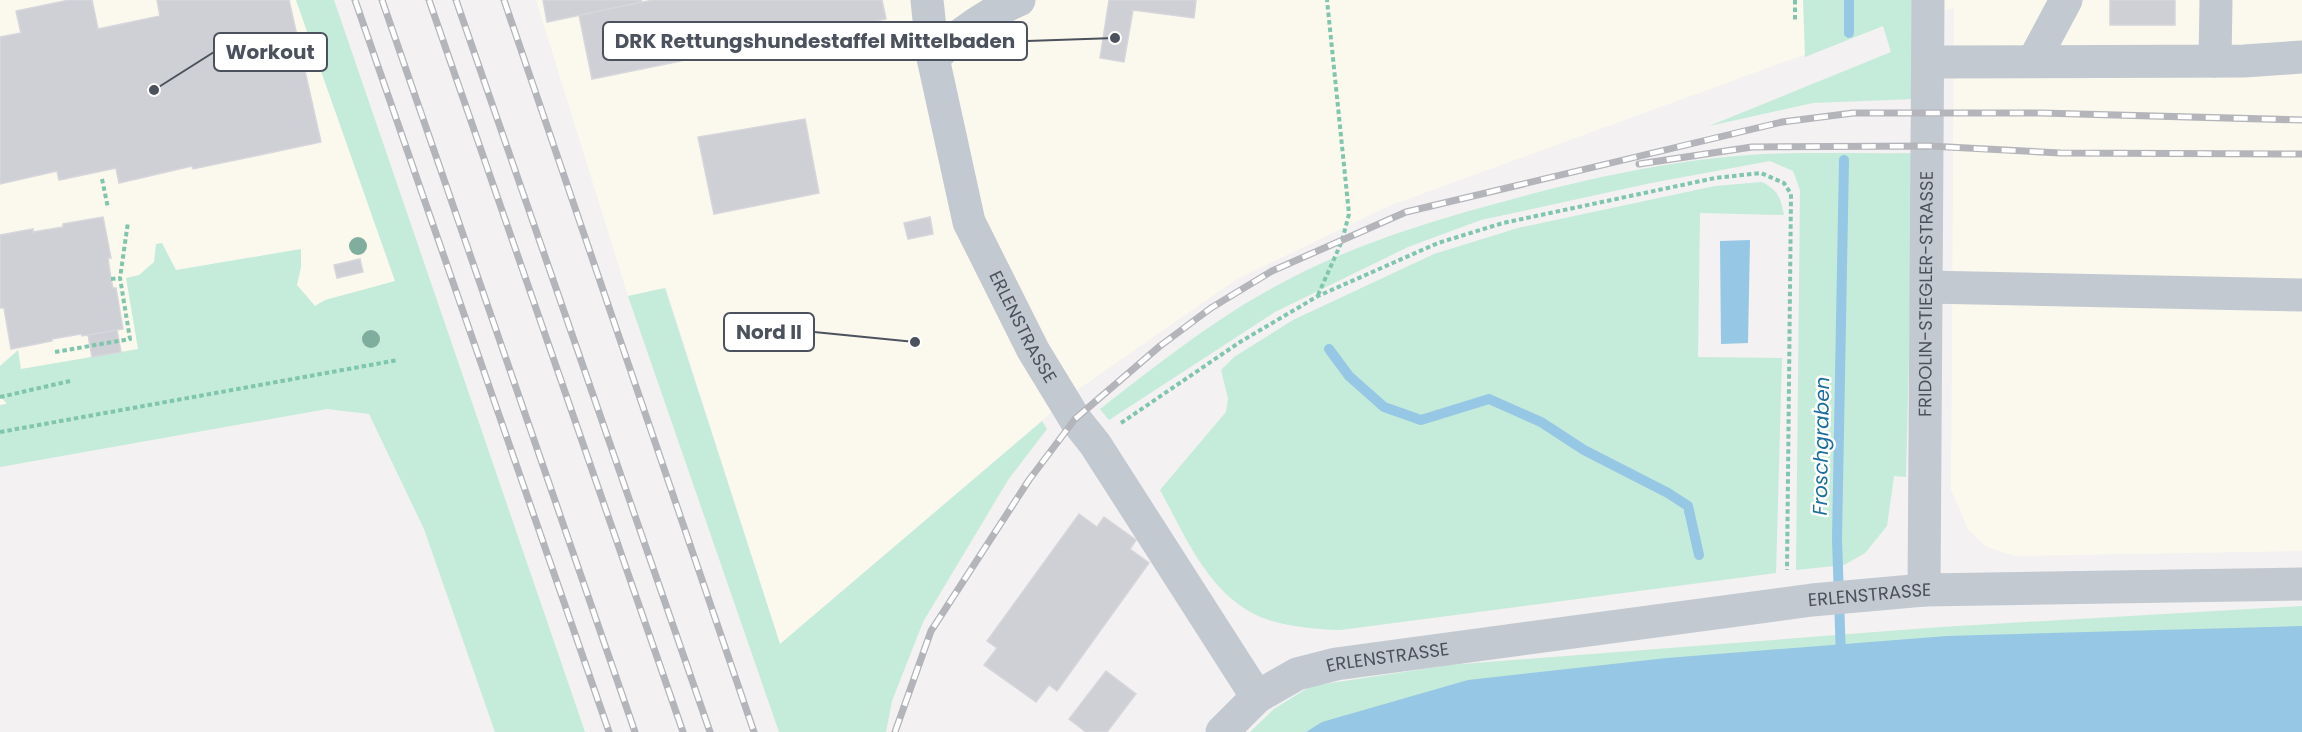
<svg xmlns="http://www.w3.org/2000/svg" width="2302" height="732" font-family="Poppins,sans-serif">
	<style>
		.commercial { fill: #fbf9ed }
		.green { fill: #c5ebda }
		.water { fill: #96c7e4 }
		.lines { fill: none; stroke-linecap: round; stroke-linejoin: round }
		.stream { stroke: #96c7e4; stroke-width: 10 }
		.building { fill: #ced0d5; stroke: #d6d6dc; stroke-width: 1.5 }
		.path { stroke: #80c6af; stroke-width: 4; stroke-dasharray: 4.5 3; stroke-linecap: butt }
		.minor { stroke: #c3c9d1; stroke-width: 33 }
		.rail-casing { stroke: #b4b5ba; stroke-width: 7 }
		.rail { stroke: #fff; stroke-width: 4.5; stroke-dasharray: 14; stroke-linecap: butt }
		.tree { fill: #80ae9e }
		.labels { text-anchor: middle; stroke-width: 5; stroke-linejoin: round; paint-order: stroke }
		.street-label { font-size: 18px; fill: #4b515d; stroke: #fff }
		.water-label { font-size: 20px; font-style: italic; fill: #1b6d9f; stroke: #fff }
		.leader { fill: none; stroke: #4b515d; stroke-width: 2 }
		.callout-dot { fill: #4b515d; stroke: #fff; stroke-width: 2 }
		.callout { fill: #fff; stroke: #4b515d; stroke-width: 2 }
		.callout-label { font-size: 20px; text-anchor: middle; font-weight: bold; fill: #4b515d }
	</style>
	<rect width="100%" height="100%" fill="#f3f1f1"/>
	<path class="commercial" d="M0 0H296L411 326 0 405Z
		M536 0H2302V551L2015 556 1987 547 1969 531 1951 490 1954 8 1883 26 1389 206 1237 279 1080 388 780 644 666 288 628 296Z"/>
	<path class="green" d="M296 0H334L585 732H495L424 529 369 414 327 409 0 467V405L7 404 0 396V366L18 350 21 369 138 349 126 278 139 275 154 262 156 244 162 243 176 270 301 249V267L297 285 315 306 325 300 395 281Z
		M1803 0H1915L1914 99 1813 103 1709 126 1891 52 1883 26 1805 57Z
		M1914 153 1906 477 1894 476 1887 526 1865 553 1844 565 1796 570 1800 190 1793 171 1770 161 1651 183 1481 220 1408 247 1275 312 1109 420 1100 409C1154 367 1208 324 1267 291 1337 251 1414 226 1491 205 1580 180 1672 159 1764 154 1813 152 1864 154 1914 153Z
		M1762 182C1779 191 1780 197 1784 215L1700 213 1698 357 1782 358 1776 573 1340 630C1314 629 1277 626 1254 614 1206 589 1185 535 1160 490L1226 412 1228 398 1221 370 1234 357 1293 320 1434 254 1518 228 1715 186Z
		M665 288 780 644 1042 421 1047 429 1008 480 923 622 892 701 886 732H779L628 296Z
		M2302 606V732H1250L1274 709 1311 686 1450 665 1941 627Z"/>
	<path class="water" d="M1750 240 1748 343 1721 344 1720 241Z
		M2302 626V732H1306L1322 722 1468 680 1667 658 1947 636Z"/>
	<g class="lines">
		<path class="stream" d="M1849 33V0
			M1329 349 1349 376 1384 407 1421 420 1489 399 1541 422 1584 450 1668 493 1688 506 1699 555
			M1841 658 1837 539 1844 160"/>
	</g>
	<path class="building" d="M69 0H92L98 29 160 16 157 0H289L321 142 193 169 192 166 119 183 116 168 59 180 57 171 0 184V37L21 33 16 11Z
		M543 0H641L642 2 547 22Z
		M653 0H882L886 19 592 79 579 15Z
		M1109 0H1196L1194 18 1133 10 1124 62 1100 58Z
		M2110 0H2175V25H2110Z
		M805 119 819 193 714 214 698 137Z
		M103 217 111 258H108L111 279 113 288H116L123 329 82 336 81 334 52 339V341L11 349 4 308H0V235L33 229V232L63 227V224Z
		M930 217 933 234 908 239 904 223Z
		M360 259 363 272 337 278 334 265Z
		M117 330 121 352 92 357 88 335Z
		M1079 514 1097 527 1104 517 1136 540 1130 549 1149 563 1057 691 1049 685 1036 702 984 665 997 648 987 641Z
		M1106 671 1136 694 1107 732H1086L1069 719Z"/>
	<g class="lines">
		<path class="path" d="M1795 0V20
			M102 179 108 208
			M111 279 120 278
			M1318 295 1342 241 1349 214 1327 0
			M55 352 130 339 120 278 128 222
			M0 397 70 381
			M1121 423 1240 342 1318 296 1438 243 1503 223 1715 178 1761 173 1784 183 1791 194 1787 570
			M0 432 398 360"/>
		<g class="minor">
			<path id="s1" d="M927 0 933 58 969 222 1033 350 1075 419 1095 444 1257 697"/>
			<path d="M933 58C959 34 987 14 1019 0"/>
			<path d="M2034 60 2066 0"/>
			<path d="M2215 61 2216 0"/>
			<path d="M1928 62 2244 61 2302 57"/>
			<path d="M1927 287 2302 295"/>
			<path id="s2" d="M1924 590 1928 0"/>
			<path id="s3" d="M1222 732 1257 697 1297 674 1336 664 1812 600 1924 590 2302 584"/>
		</g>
		<g class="rail-casing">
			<path id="rail" d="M355 0 609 732
				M382 0 635 732
				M429 0 683 732
				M456 0 710 732
				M504 0 754 732
				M1639 164 1752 147 1929 146 2060 153 2302 154
				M895 732 931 631 1029 480 1075 419 1160 346 1211 308 1272 271 1406 212 1782 122 1853 113H2041L2302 120"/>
		</g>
		<use href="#rail" class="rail"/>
	</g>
	<g class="tree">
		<circle cx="358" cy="246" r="9"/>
		<circle cx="371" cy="339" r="9"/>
	</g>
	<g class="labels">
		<g class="street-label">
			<text dy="6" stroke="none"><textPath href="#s2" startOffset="296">FRIDOLIN-STIEGLER-STRASSE</textPath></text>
			<text dy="6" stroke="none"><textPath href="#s1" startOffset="344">ERLENSTRASSE</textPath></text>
			<text dy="6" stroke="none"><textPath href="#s3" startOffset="674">ERLENSTRASSE</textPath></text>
			<text dy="6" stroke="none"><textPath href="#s3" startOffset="188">ERLENSTRASSE</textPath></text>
		</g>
		<g class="water-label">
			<text transform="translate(1821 446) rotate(-89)" y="7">Froschgraben</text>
		</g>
	</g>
	<path class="leader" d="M1115 38L1027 41M154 90L214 52M915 342L814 332"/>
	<g class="callout-dot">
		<circle cx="1115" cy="38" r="6"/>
		<circle cx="154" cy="90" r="6"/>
		<circle cx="915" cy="342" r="6"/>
	</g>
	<g class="callout">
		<rect x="603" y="22" width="424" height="38" rx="6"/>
		<rect x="214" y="33" width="113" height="38" rx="6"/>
		<rect x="724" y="313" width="90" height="38" rx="6"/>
	</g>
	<g class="callout-label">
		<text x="815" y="48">DRK Rettungshundestaffel Mittelbaden</text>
		<text x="270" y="59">Workout</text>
		<text x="769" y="339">Nord II</text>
	</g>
</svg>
